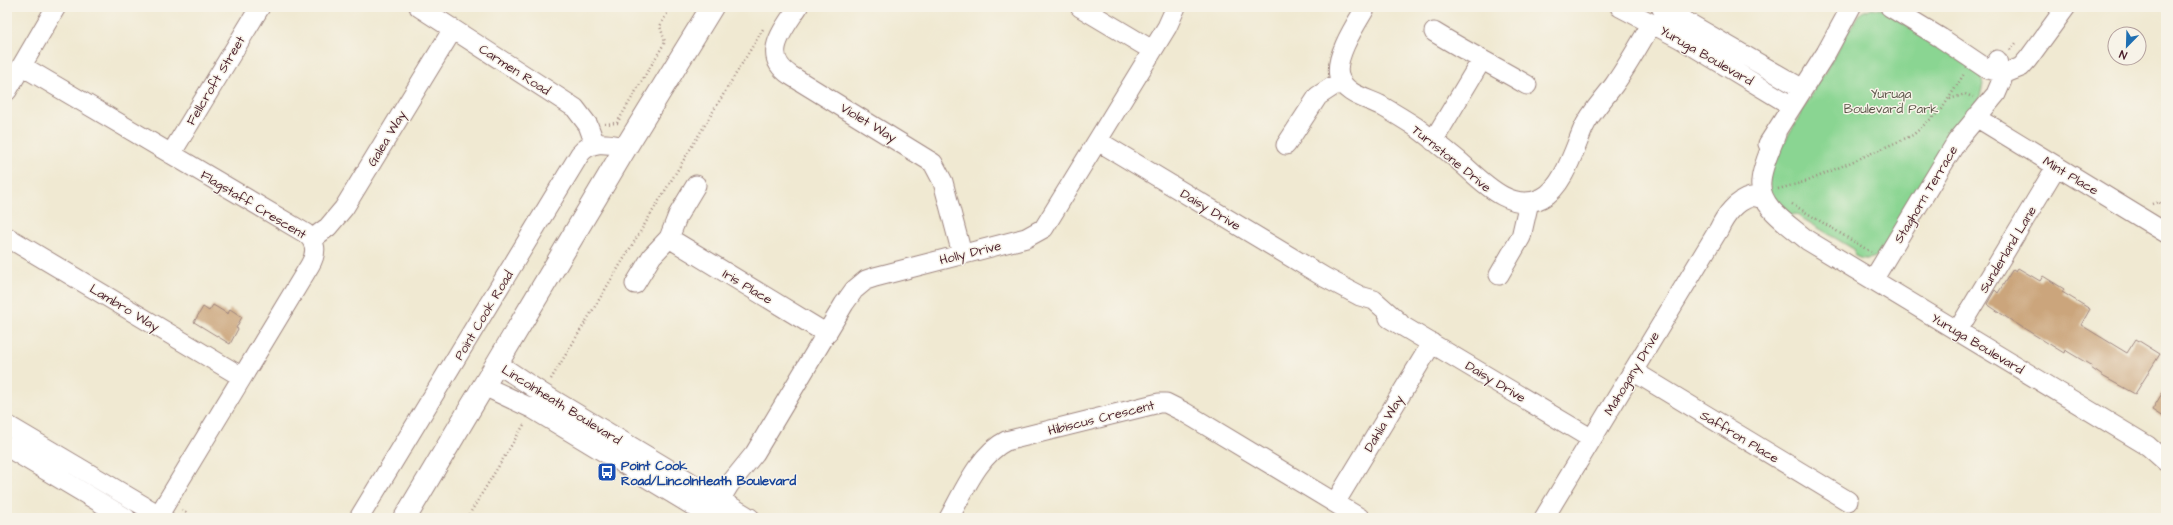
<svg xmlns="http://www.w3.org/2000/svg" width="2173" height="525" font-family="'Architects Daughter',sans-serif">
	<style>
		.green { fill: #8ad592; stroke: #6a7a5e }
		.building { fill: #cba57b }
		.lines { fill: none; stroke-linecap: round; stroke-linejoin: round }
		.minor-casing { stroke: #9d847e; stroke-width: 21 }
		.major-casing { stroke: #9d847e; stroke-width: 24 }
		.path { stroke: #9d847e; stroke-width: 2.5; stroke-dasharray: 1 3; stroke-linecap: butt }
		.minor { stroke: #fff; stroke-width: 19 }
		.major { stroke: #fff; stroke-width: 22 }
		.labels { text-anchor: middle; stroke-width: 3; stroke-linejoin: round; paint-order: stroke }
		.street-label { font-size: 13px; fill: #4a1f2b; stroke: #f7f3e8 }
		.park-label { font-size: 13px; fill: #5d564a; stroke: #f7f3e8 }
		.transit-label { font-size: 13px; font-weight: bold; fill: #164399; stroke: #f7f3e8; text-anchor: start }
	</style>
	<rect width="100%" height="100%" fill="#f7f3e8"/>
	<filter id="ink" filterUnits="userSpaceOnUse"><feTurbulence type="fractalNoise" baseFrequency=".025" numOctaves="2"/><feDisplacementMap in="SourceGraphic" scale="8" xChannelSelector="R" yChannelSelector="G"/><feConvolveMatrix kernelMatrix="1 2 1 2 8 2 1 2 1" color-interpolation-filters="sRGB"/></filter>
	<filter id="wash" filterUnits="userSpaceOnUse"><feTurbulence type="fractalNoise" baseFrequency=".012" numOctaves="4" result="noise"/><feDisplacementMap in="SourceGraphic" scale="16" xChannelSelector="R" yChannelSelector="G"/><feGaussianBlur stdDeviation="0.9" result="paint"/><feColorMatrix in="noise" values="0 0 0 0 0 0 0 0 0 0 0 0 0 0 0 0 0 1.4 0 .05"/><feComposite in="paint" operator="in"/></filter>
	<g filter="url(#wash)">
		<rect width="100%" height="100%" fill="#f0e9d2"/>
		<path class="green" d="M1872 8 1884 10 1979 73 1983 84 1980 97 1880 254C1872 260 1862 261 1854 255L1855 250 1795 214 1790 216 1770 194 1769 173 1782 146 1855 20 1862 12Z"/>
		<g id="blocks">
			<path class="building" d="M2018 268 2040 281 2043 276 2064 289 2062 292 2090 309 2081 325 2127 353 2136 339 2160 354 2135 394 2104 377 2091 368 2092 366 2065 350 2064 353 2012 321 1987 304 1995 290 1998 293 2013 269 2016 271Z
				M213 305 228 314 230 309 242 317 236 328 238 329 230 344 194 322 203 307 209 311Z
				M2166 387V419L2152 410Z"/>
		</g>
	</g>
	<g filter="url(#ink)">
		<use href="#blocks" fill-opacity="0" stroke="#9d847e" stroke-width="1"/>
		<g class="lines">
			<g class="minor-casing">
				<path id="minor" d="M419 7 575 108 588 125 595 144
					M798 7C784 29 760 55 790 75L933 163 943 182 962 254
					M1080 7 1152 50
					M1366 7C1356 24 1334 57 1339 76 1344 94 1366 98 1380 105 1392 112 1404 119 1416 127 1430 138 1445 149 1459 161 1480 179 1510 214 1542 198 1563 188 1574 150 1583 129 1590 113 1603 100 1614 85 1628 65 1640 44 1652 23
					M1620 7 1681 39 1792 106
					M1661 7 1803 89
					M1890 7 1941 38 1987 69 2006 73 2021 67 2028 59 2066 7
					M1434 32C1465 51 1496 67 1527 85
					M22 66 305 233C317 241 317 253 310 265L157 518
					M7 91 56 7
					M1976 117 2166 233
					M1776 134C1771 149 1762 166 1761 181 1758 207 1790 225 1807 240L2148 446 2166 462
					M1098 141 1324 277 1360 296 1374 300 1400 323
					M1433 141 1481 61
					M1768 144 1826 53 1851 7
					M1286 145 1318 96 1341 81
					M171 154 260 7
					M7 237 242 377
					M669 238 827 334
					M312 239 328 227 344 208 453 29
					M1499 275 1521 237 1529 202
					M1873 280 1957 141 1996 94 2002 80 1997 60
					M635 284 652 256 669 238 678 215 696 185
					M1389 318 1592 439
					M1958 330 2056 167
					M498 364 542 393 750 518
					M1633 371 1848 501
					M484 386 533 409 713 518
					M7 425 164 518
					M7 447 126 518
					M1335 503 1432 343
					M359 518 580 154C592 139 609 144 626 147
					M709 518 729 485 755 453 844 304 854 290 866 280 875 277 1026 238 1044 228 1167 27 1176 7
					M949 518C963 493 979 454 1006 441L1159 403H1166L1184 412 1360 518
					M1544 518 1719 229C1725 216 1736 201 1751 197 1755 196 1760 198 1764 199"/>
			</g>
			<g class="major-casing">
				<path id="major" d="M405 518 626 147 712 7"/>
			</g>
			<path class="path" d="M2010 50 2017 42
				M1950 99 1965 94 1973 97
				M605 124 617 123 665 42 660 26 671 7
				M1778 189 1808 181 1913 135 1942 109 1964 74
				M1792 204 1871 252
				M2152 204 2158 202 2166 206
				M551 379 763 29
				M182 510 195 518
				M467 518 525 423"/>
			<use href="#minor" class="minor"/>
			<use href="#major" class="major"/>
		</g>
	</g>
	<defs>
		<g id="bus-square" transform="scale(1)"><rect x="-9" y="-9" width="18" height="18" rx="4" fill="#1a4fb4" stroke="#f7f3e8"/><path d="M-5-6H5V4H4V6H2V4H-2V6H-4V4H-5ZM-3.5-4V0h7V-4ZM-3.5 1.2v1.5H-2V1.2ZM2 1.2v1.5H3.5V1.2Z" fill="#fff"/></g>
	</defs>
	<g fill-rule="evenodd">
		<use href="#bus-square" x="607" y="472"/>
	</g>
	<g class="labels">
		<g class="street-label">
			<text transform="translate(1707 55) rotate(30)" y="5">Yuruga Boulevard</text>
			<text transform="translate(515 69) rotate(33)" y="5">Carmen Road</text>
			<text transform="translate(215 80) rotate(-59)" y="5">Fellcroft Street</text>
			<text transform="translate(869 122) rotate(31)" y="5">Violet Way</text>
			<text transform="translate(386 138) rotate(-59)" y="5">Galea Way</text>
			<text transform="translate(1452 158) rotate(39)" y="5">Turnstone Drive</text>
			<text transform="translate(2071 175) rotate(31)" y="5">Mint Place</text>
			<text transform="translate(1925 194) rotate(-59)" y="5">Staghorn Terrace</text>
			<text transform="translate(254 204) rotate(31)" y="5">Flagstaff Crescent</text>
			<text transform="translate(1211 209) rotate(31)" y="5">Daisy Drive</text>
			<text transform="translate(2007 249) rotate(-59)" y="5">Sunderland Lane</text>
			<text transform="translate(970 252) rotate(-14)" y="5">Holly Drive</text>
			<text transform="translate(748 286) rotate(31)" y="5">Iris Place</text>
			<text transform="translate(125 307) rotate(31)" y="5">Lambro Way</text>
			<text transform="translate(483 315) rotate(-59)" y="5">Point Cook Road</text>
			<text transform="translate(1978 343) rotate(31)" y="5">Yuruga Boulevard</text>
			<text transform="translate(1631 373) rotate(-59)" y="5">Mahogany Drive</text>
			<text transform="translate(1496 381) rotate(31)" y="5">Daisy Drive</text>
			<text transform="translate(562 404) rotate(32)" y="5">Lincolnheath Boulevard</text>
			<text transform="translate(1101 417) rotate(-14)" y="5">Hibiscus Crescent</text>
			<text transform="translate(1383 423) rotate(-59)" y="5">Dahlia Way</text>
			<text transform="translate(1740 436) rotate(31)" y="5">Saffron Place</text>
		</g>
		<g class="park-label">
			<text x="1891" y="98">Yuruga<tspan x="1891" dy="15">Boulevard Park</tspan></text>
		</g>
		<g class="transit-label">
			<text x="621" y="470">Point Cook<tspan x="621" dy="15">Road/LincolnHeath Boulevard</tspan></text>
		</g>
	</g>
	<rect width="2173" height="525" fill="none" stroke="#f7f3e8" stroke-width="24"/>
	<g transform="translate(2127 46) rotate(203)"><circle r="19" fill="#f7f3e8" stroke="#b29e9c"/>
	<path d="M0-3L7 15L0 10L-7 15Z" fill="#1f6fb2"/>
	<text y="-6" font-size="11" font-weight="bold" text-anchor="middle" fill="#4a1f2b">N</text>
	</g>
</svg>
